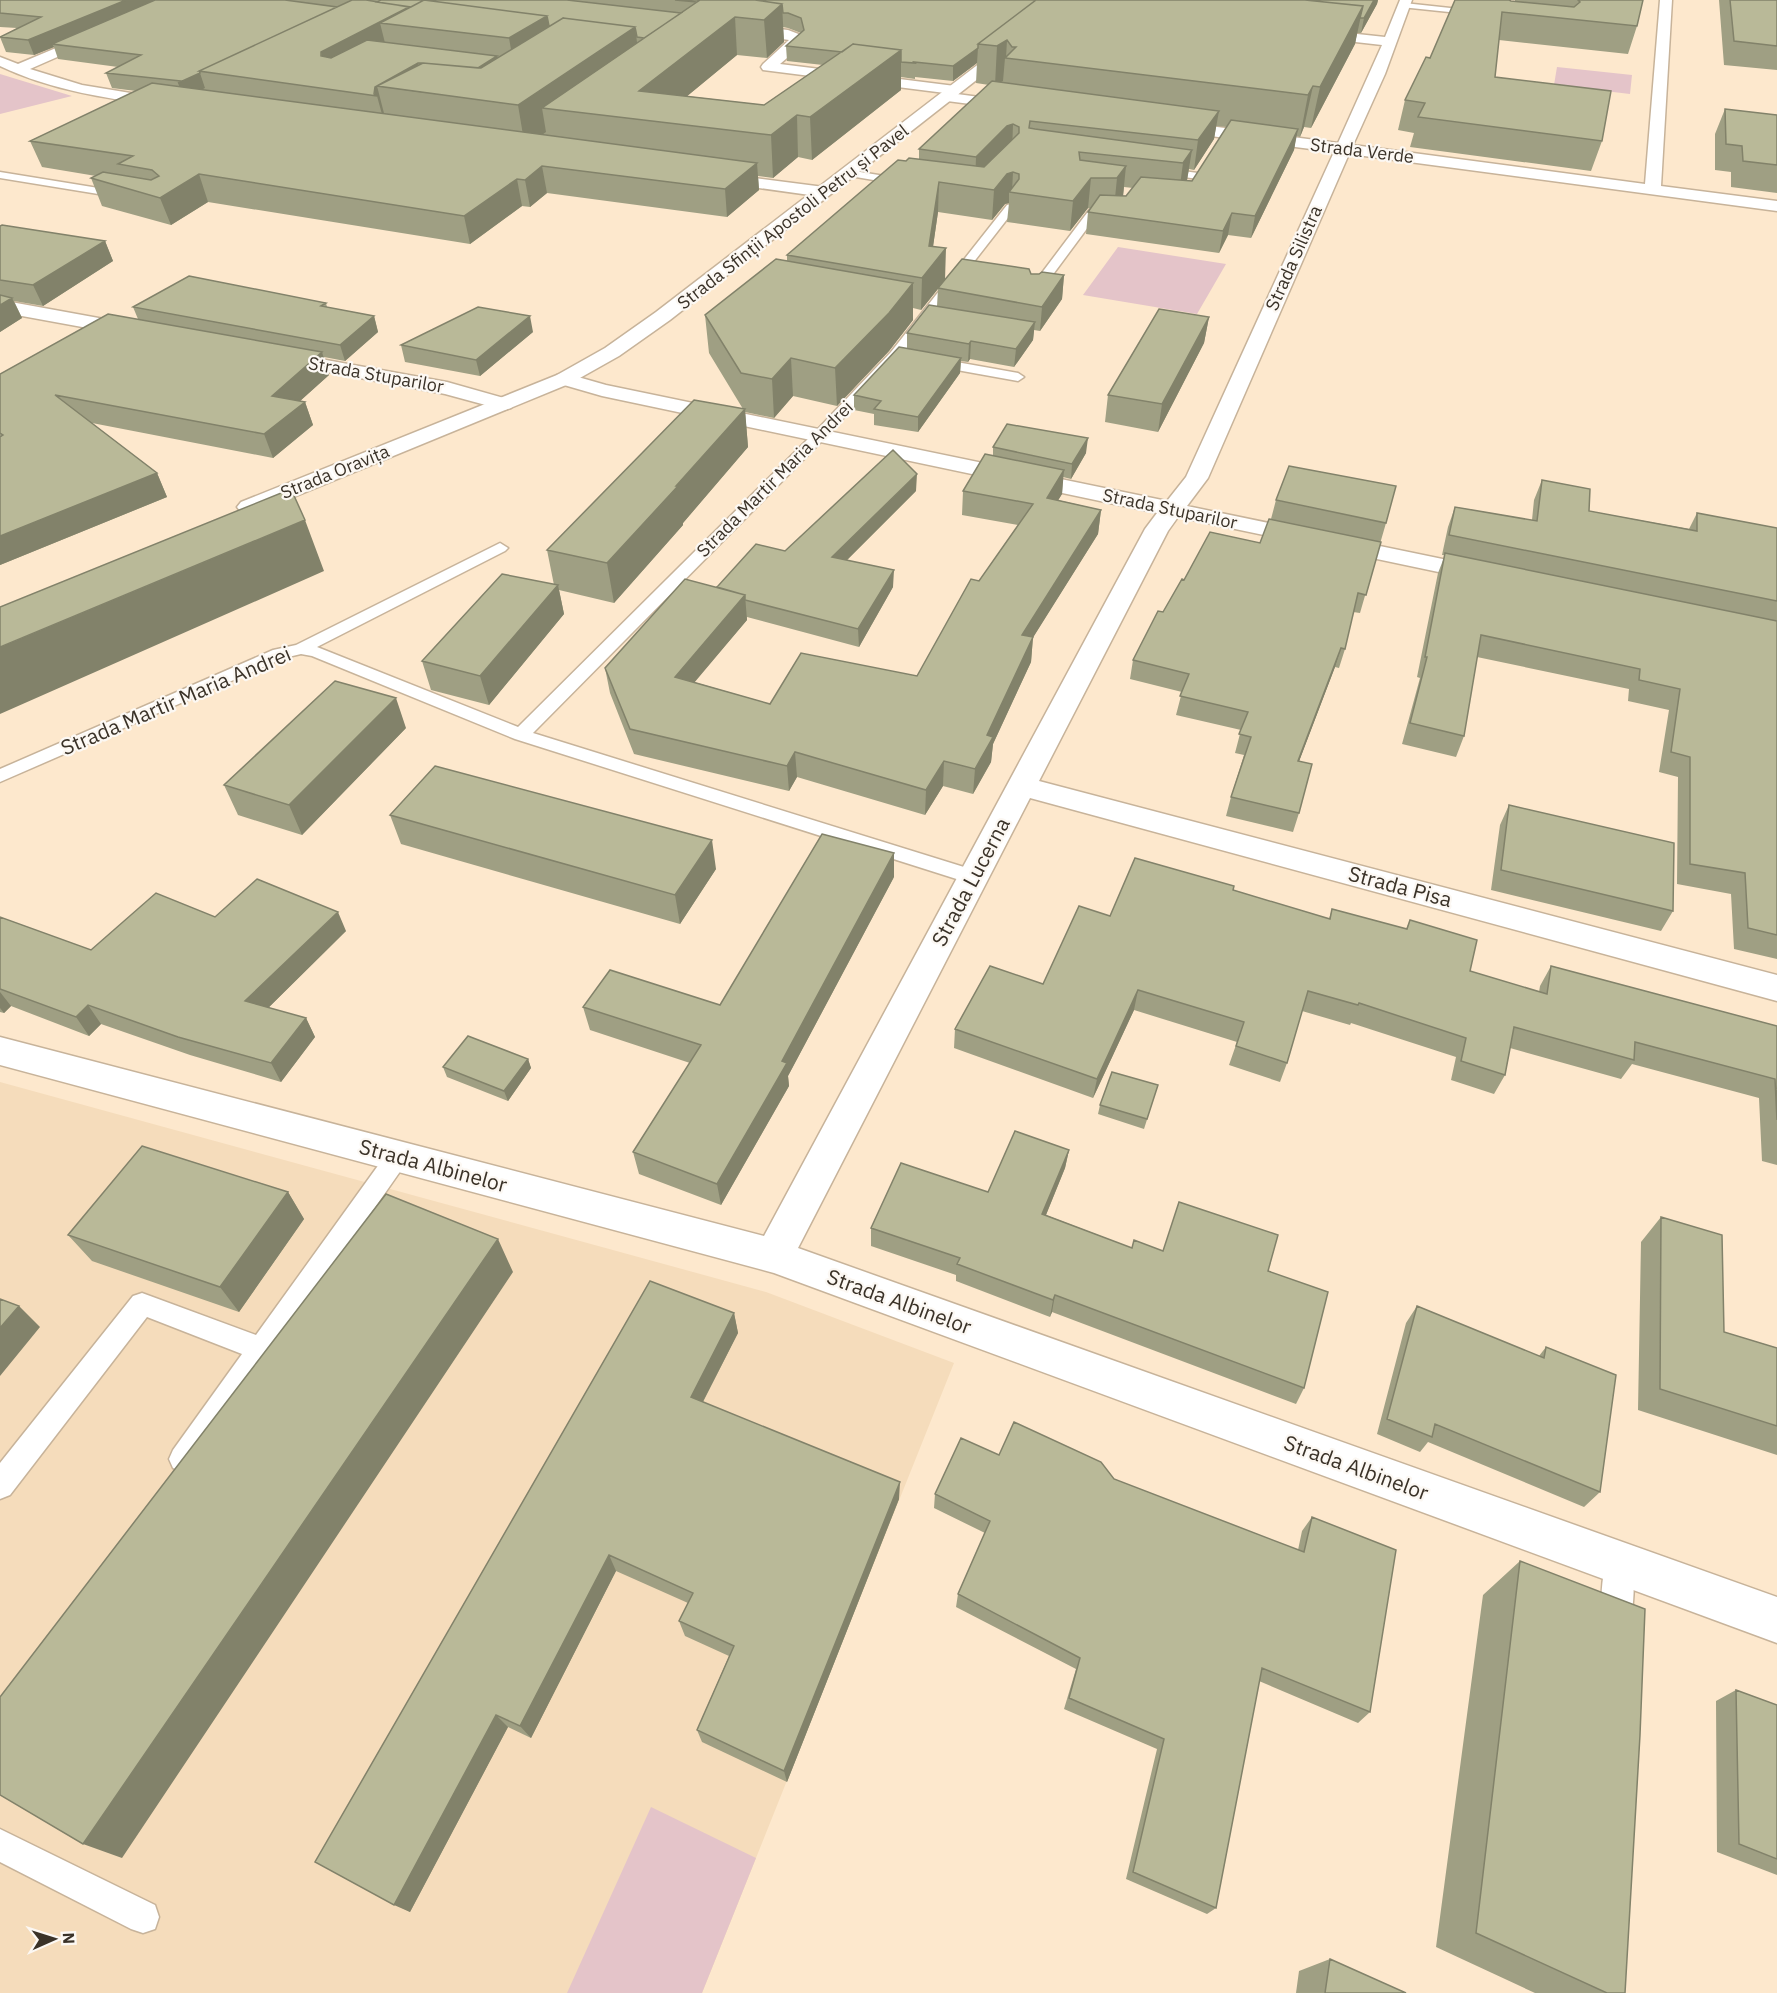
<svg xmlns="http://www.w3.org/2000/svg" width="1777" height="1993" font-family="'IBM Plex Sans',sans-serif">
	<style>
		.built { fill: #f5dcbb }
		.green { fill: #e4c4c9 }
		.lines { fill: none; stroke-linecap: round; stroke-linejoin: round }
		.lane-casing { stroke: #c7b39a; stroke-width: 3 }
		.street-casing { stroke: #c7b39a; stroke-width: 3 }
		.secondary-casing { stroke: #c7b39a; stroke-width: 3 }
		.lane { fill: #fff; fill-rule: evenodd }
		.street { fill: #fff; fill-rule: evenodd }
		.secondary { fill: #fff; fill-rule: evenodd }
		.wall { fill: #9f9f83; fill-rule: evenodd }
		.shaded-wall { fill: #82826a }
		.building { fill: #b9b998; stroke: #82826a; stroke-width: 1.5 }
		.labels { text-anchor: middle; stroke-width: 4.5; stroke-linejoin: round; paint-order: stroke }
		.far-street-label { font-size: 18px; fill: #3a3228; stroke: #fcf8f3 }
		.street-label { font-size: 21px; fill: #3a3228; stroke: #fcf8f3 }
	</style>
	<rect width="100%" height="100%" fill="#fde8cd"/>
	<path class="built" d="M0 1082 766 1292 954 1363 702 1993H0Z"/>
	<path class="green" d="M1557 67 1632 75 1630 94 1554 85Z
		M0 74 72 96 0 114Z
		M1118 247 1226 264 1197 314 1083 295Z
		M651 1807 756 1858 702 1993H567Z"/>
	<g class="lines">
		<g class="lane-casing">
			<path id="lane" d="M1404 3 1478 11 1482 13 1478 15 1401 7 1400 5Z
				M1160 168 1198 173 1203 176 1198 179 1156 173 1155 171Z
				M848 170 903 179 908 182 903 185 844 175V171Z
				M0 172 123 192 128 195 123 198 0 178Z
				M1011 204 1015 205V209L899 358 825 438 533 733 980 872 983 877 980 882 973 884 966 882 515 739 312 656 301 654 284 658 0 782V769L273 650 296 645 500 543 508 548 505 551 317 647 518 727 815 432 891 352 1007 205Z
				M1094 208 1112 210 1117 213 1112 216 1097 215 1037 296H1029V290L1090 209Z
				M934 358 1018 373 1024 377 1018 381 929 365 928 362 929 359Z
				M398 1146 406 1149 410 1156 406 1163 193 1468 183 1472 173 1468 169 1459 173 1450 242 1354 147 1317 10 1495 0 1499V1463L133 1296 142 1293 256 1335 390 1149Z
				M1619 1550 1629 1554C1637 1572 1634 1618 1626 1636L1616 1641 1606 1636C1598 1618 1601 1572 1609 1554Z
				M0 1829 155 1905 159 1917 155 1929 143 1933 131 1929 0 1862Z"/>
		</g>
		<g class="street-casing">
			<path id="street" d="M170 0H187L30 69 82 85 173 100 175 103 173 106 168 107C111 99 52 91 0 66V57L18 64Z
				M1400 0H1412L1385 74 1353 145 1645 184 1660 0H1672L1661 186 1777 201V211L1349 154 1208 478 1187 506 1486 568 1495 570 1498 575 1495 580 1486 582 1178 517 1168 531 1039 781 1777 975V1001L1030 798 798 1248 1777 1597V1643L774 1273 0 1065V1037L764 1236 1145 529 1157 513 602 396 557 383 554 379 557 375 564 373 606 385 1167 501 1186 477 1334 152 1172 131 1164 126 1172 121 1338 143 1382 45 1311 37 1304 33 1311 29 1385 37Z
				M741 25 788 30 801 35 803 43 801 46 780 64 955 86 962 90 957 94 1017 102 1024 106 1017 110 947 101 940 97 945 93 763 70 761 67 763 64 789 40 736 32 734 29Z
				M715 173 824 187 832 192 824 197 709 181 707 178 709 175Z
				M0 300 137 325 144 327 147 331 144 335 137 337 0 312Z
				M282 352 447 382 511 400 514 404 511 408 504 410 445 394 275 362 272 358 275 354Z"/>
		</g>
		<g class="secondary-casing">
			<path id="secondary" d="M1055 0H1068L1029 39 670 320 619 356 571 383 257 512 249 514 241 512 237 507 241 502 557 375 605 348 656 312 1019 33Z"/>
		</g>
		<use href="#lane" class="lane"/>
		<use href="#street" class="street"/>
		<use href="#secondary" class="secondary"/>
	</g>
	<path class="wall" d="M0 0H1378L1377 4 1361 33H1357L1355 44 1311 128 1304 127 1300 137 1296 136 1294 150 1251 238 1228 235 1219 253 1086 234 1088 212 1091 208H1088L1070 231 1007 222 1009 203 1005 204 992 220 938 212 933 246 945 280 1031 274 1064 275 1062 299 1040 331 1034 330 1033 340 1014 367 970 359 968 362 961 361 960 373 918 432 874 425V414L854 410V395L907 348V333L937 306 938 289 921 310 913 308V320L889 351 837 406 793 396 774 418 745 412 748 447 683 523V525L614 603 559 590 564 614 489 705 431 690 422 661 554 585 547 550 743 409 709 353 705 315 787 261V255L906 161 919 159V149L989 85 976 83 977 63 953 81 915 77V79L901 77V90L812 160 798 157 773 178 758 176 759 190 727 217 547 193 530 207 522 206 470 244 208 202 171 225 102 206 91 178 96 176 42 167 30 141 136 91 112 88 106 73 118 67 58 59 54 47 34 55 6 52 0 37 17 28 0 27ZM783 27 788 28 801 33 786 46 787 61 823 65 764 105 687 96 737 55 767 58 784 42ZM1216 126 1227 127 1192 181 1187 180 1189 169 1194 170 1214 139ZM1124 187 1133 188 1126 196H1123Z
		M1515 0H1643L1637 26 1628 54 1499 40 1495 77 1602 141 1591 171 1410 147 1414 133 1398 130 1405 100 1430 58 1511 1 1515 2Z
		M1719 0H1777V70L1724 65Z
		M1725 109 1777 115V193L1731 187V172L1715 170V134Z
		M0 226 105 241 113 261 43 306 14 301 22 318 0 332Z
		M326 303 327 307 374 316 378 332 345 361 324 357 329 375 300 401 305 402 313 425 273 458 92 423 157 473 167 497 0 565V374L138 319 133 307Z
		M1209 317 1204 343 1158 432 1105 422 1108 395Z
		M533 332 480 376 405 362 401 345Z
		M993 447 1086 453 1071 479 1063 477 1062 494 1058 500 1101 510 1098 534 1033 637 1031 662 993 744 991 762 973 794 943 786 925 815 797 777 789 791 634 754 610 693 605 668 717 587 785 551 916 491 847 560 893 587 859 647 747 617V620L694 682 770 704 917 676 979 581 1018 525 962 515 963 491 993 456Z
		M1542 480 1589 511 1689 529 1697 513 1777 528V959L1734 949 1731 894 1677 884 1678 777 1659 772 1669 710 1628 701 1629 689 1477 657 1464 736 1456 757 1402 744 1420 678 1417 677 1438 573 1445 555H1442L1448 527 1455 507 1532 520 1534 500Z
		M1276 500 1386 523 1360 613 1353 612 1345 649 1339 668 1335 667 1299 761V813L1293 832 1226 816 1231 797 1244 755 1235 753 1241 730 1176 715 1182 692 1130 679 1133 660 1163 612 1184 580 1260 543 1271 519Z
		M406 728 302 835 238 815 224 785Z
		M1509 805 1673 911 1661 931 1491 890 1500 825Z
		M390 815 716 869 680 924 401 844Z
		M894 877 788 1076 789 1086 721 1205 639 1174 633 1152 690 1063 590 1030 583 1007 720 1005Z
		M1233 890 1329 919 1332 909 1406 929 1410 920 1470 971 1539 992 1540 986 1551 966 1777 1026V1165L1762 1161 1759 1098 1632 1064 1621 1079 1510 1048 1505 1075 1494 1094 1451 1080 1456 1057 1351 1023 1350 1025 1302 1011 1287 1063 1280 1082 1229 1065 1237 1042 1134 1010 1093 1098 954 1048 955 1029 1043 984 1110 916Z
		M0 917 91 950 215 917 346 931 268 1008 306 1018 315 1037 281 1082 190 1055 101 1024 89 1036 11 1006 4 1013 0 1012Z
		M528 1059 531 1068 508 1101 447 1077 443 1067Z
		M1158 1085 1144 1129 1098 1114 1100 1105Z
		M1069 1150 1065 1168 1046 1215 1132 1248 1163 1251 1268 1271 1304 1388 1296 1404 1052 1312 1050 1317 956 1281V1275L871 1246V1228L988 1192Z
		M288 1192 304 1219 239 1312 92 1261 68 1235Z
		M1661 1217 1724 1332 1777 1348V1455L1638 1410 1641 1242Z
		M1417 1306 1539 1356 1546 1347 1600 1492 1584 1507 1428 1442 1420 1452 1377 1434 1406 1323Z
		M734 1313 738 1333 703 1402 899 1499 787 1782 702 1742 697 1730 729 1656 685 1636 679 1621 688 1603 616 1571 531 1738 508 1727 410 1912 315 1862Z
		M999 1455 1114 1479 1298 1550 1302 1531 1312 1517 1370 1712 1358 1723 1259 1681 1216 1908 1207 1914 1126 1879 1157 1749 1064 1709 1076 1669 956 1607 958 1594 985 1533 934 1508 935 1494Z
		M1520 1561 1625 1993H1535L1436 1947 1483 1595Z
		M1736 1690 1777 1705V1875L1717 1852 1716 1701Z
		M1330 1959 1406 1993H1296L1299 1971Z"/>
	<path class="shaded-wall" d="M126 0H164L52 44 54 47 34 55 28 40Z
		M1374 0H1378L1377 4 1361 33 1364 18Z
		M782 4 784 42 767 58 764 20Z
		M1363 6 1355 44 1311 128 1320 87Z
		M409 7 380 23 387 51 329 86 321 52Z
		M547 16 553 54 516 78 509 38Z
		M735 17 737 55 657 121 639 91Z
		M635 27 640 65 542 108 546 132 525 147 518 105Z
		M1007 40 1006 58H1005L1003 81 995 85 997 46Z
		M978 48 977 63 953 81V66Z
		M901 50V90L812 160 810 117Z
		M497 56 503 85 476 68Z
		M418 63 425 93 377 86 385 117 383 118 377 96 375 95V87Z
		M200 73 205 88 184 99 178 83Z
		M1313 86 1304 127 1300 137 1308 95Z
		M1219 111 1214 139 1194 170 1198 140Z
		M797 115 798 157 773 178 771 135Z
		M1013 124 1012 153 975 187 976 157 1007 126Z
		M1298 129 1294 150 1251 238 1255 216Z
		M1192 150 1187 180 1179 193 1183 163Z
		M757 163 759 190 727 217 725 189Z
		M542 166 547 193 530 207 525 180Z
		M1126 166 1123 196 1114 208 1117 178Z
		M1013 172 1012 192H1009V203L1005 204 992 220 994 190 1007 174Z
		M199 174 208 202 171 225 160 198Z
		M1091 178 1088 208 1070 231 1073 201Z
		M517 179 522 206 470 244 464 216Z
		M939 182 938 212 930 268 946 248 945 280 921 310 922 278 929 246Z
		M1232 213 1228 235 1219 253 1223 231Z
		M105 241 113 261 43 306 33 285Z
		M1064 275 1062 299 1040 331 1042 307Z
		M913 283V320L889 351 837 406 835 368Z
		M12 298 22 318 0 332V305Z
		M374 316 378 332 345 361 340 345Z
		M530 316 533 332 480 376 476 360Z
		M1209 317 1204 343 1158 432 1162 404Z
		M1035 322 1033 340 1014 367 1016 349Z
		M971 341 970 359 968 362 969 344Z
		M322 352 329 375 280 419 272 396Z
		M791 358 793 396 774 418 772 379Z
		M961 358 960 373 918 432V417Z
		M305 402 313 425 273 458 264 434Z
		M745 409 748 447 683 523V525L614 603 607 563Z
		M1088 438 1086 453 1071 479 1072 464Z
		M1064 470 1062 494 1045 522 1047 498Z
		M157 473 167 497 0 565V536Z
		M917 474 916 491 833 574 832 557Z
		M1101 510 1098 534 1019 660 1022 635Z
		M305 520 324 571 0 714V647Z
		M894 570 893 587 859 647 858 629Z
		M558 585 564 614 489 705 480 676Z
		M745 595 747 620 678 702 675 677Z
		M1033 637 1031 662 993 744 991 762 973 794 975 769 987 735Z
		M1341 648 1335 667 1292 780 1298 761Z
		M396 698 406 728 302 835 289 805Z
		M795 752 797 777 789 791 787 766Z
		M944 761 943 786 925 815 926 790Z
		M712 840 716 869 680 924 675 895Z
		M894 853V877L788 1076 789 1086 721 1205 717 1184 782 1061Z
		M338 912 346 931 256 1020 245 1001Z
		M1138 990 1134 1010 1093 1098 1097 1079Z
		M0 992 11 1006 4 1013 0 1008Z
		M88 1005 101 1024 89 1036 76 1017Z
		M306 1018 315 1037 281 1082 271 1063Z
		M528 1059 531 1068 508 1101 504 1091Z
		M1069 1150 1065 1168 1039 1232 1042 1214Z
		M288 1192 304 1219 239 1312 220 1287Z
		M498 1239 513 1272 122 1858 83 1844Z
		M1055 1295 1052 1312 1050 1317 1053 1300Z
		M19 1306 40 1327 0 1376V1328Z
		M734 1313 738 1333 696 1415 691 1397Z
		M900 1482 899 1499 787 1782 784 1771Z
		M609 1555 616 1571 531 1738 520 1726Z
		M496 1715 508 1727 410 1912 394 1905Z"/>
	<path class="building" d="M0 0H126L28 40 0 37 41 17 0 13Z
		M155 0H285L337 7 199 71 200 73 178 83 181 81 106 73 141 55 52 44Z
		M352 0H366L409 7 321 52V56L331 58 367 40 497 56 478 68 423 63H418L375 87 374 94 377 96 199 71Z
		M381 0H567L681 13 644 38 637 37 635 27 563 18 550 26H549L547 16 424 0 411 7 377 2Z
		M424 0 547 16 509 38 380 23Z
		M675 0H700L697 2Z
		M700 0H755L782 4 764 20 735 17 639 91 764 105 853 44 901 50 810 117 797 115 771 135 542 108Z
		M755 0H1036L978 44V48L953 66 914 62 915 63 901 62V50L853 44 842 52 786 46 804 30 801 18 788 13H783L782 4Z
		M1036 0H1305L1363 6 1320 87 1313 86 1308 95 1005 58 1016 47H1012L1007 40 997 46 978 44Z
		M1305 0H1374L1364 18H1360L1363 6Z
		M1455 0H1509L1511 1 1574 7 1580 2 1578 0H1643L1637 26 1502 12 1495 77 1611 91 1602 141 1418 117 1425 103 1405 100 1426 57 1430 58Z
		M1730 0H1777V46L1734 41Z
		M563 18 635 27 518 105 377 86 423 63 481 68Z
		M992 81 1219 111 1198 140 1030 121 1029 128 1035 129 1192 150 1183 163 1079 152 1080 160 1126 166 1117 178H1091L1073 201 1009 192 1019 179V174L1013 172 1007 174 994 190 939 182 929 246 946 248 922 278 787 255 898 160 906 161 909 158 984 167 1019 133V127L1013 124 1007 126 976 157 919 149Z
		M152 83 757 163 725 189 542 166 525 180 517 179 464 216 199 174 160 198 91 178 103 172 151 180 159 176 152 170 118 164 133 156 30 141Z
		M1725 109 1777 115V165L1743 161 1742 146 1726 144Z
		M1231 120 1298 129 1255 216 1232 213 1223 231 1088 212 1100 195 1126 196 1141 177 1192 181Z
		M2 225 105 241 33 285 0 280V226Z
		M776 259 913 283 889 313 835 368 791 358 772 379 741 373 705 315Z
		M962 259 1029 269 1031 274H1039L1042 272 1064 275 1042 307 938 288Z
		M189 276 326 303 321 306 374 316 340 345 133 307Z
		M0 295 12 298 0 305Z
		M929 305 1035 322 1016 349 971 341 969 344 907 333Z
		M478 307 530 316 476 360 401 345Z
		M1159 309 1209 317 1162 404 1108 395Z
		M108 314 322 352 272 396 305 402 264 434 55 395 157 473 0 536V437L3 435 0 433V374Z
		M899 347 961 358 918 417 874 409 881 401 854 395Z
		M694 400 745 409 676 486H678L607 563 547 550Z
		M1007 424 1088 438 1072 464 993 447Z
		M893 450 917 474 832 557 894 570 858 629 745 600V595L717 587 756 544 785 551Z
		M985 454 1064 470 1047 498 1101 510 1022 635 1033 637 987 735 993 737 975 769 944 761 926 790 795 752 787 766 630 729 605 668 685 579 745 595 675 677 770 704 801 653 917 676 971 579 979 581 1033 504 963 491Z
		M1289 466 1396 486 1386 523 1276 500Z
		M1542 480 1590 489 1589 511 1697 531V513L1777 528V601L1449 535 1455 507 1537 521Z
		M291 489 305 520 0 647V607Z
		M1269 519 1381 542 1366 595 1358 593 1345 649 1341 648 1298 761 1312 764 1299 813 1231 797 1251 737 1239 734 1248 712 1180 696 1189 674 1133 660 1158 611 1163 612 1182 579 1184 580 1210 532 1260 543Z
		M1445 553 1777 621V935L1748 928 1745 873 1690 864V757L1671 752 1680 689 1639 680 1640 669 1481 635 1464 736 1410 723 1427 657H1425Z
		M502 574 558 585 480 676 422 661Z
		M335 681 396 698 289 805 224 785Z
		M435 766 712 840 675 895 390 815Z
		M1509 805 1674 843 1673 911 1501 870Z
		M822 834 894 853 782 1061 787 1063 717 1184 633 1152 701 1045 583 1007 610 970 720 1005Z
		M1135 858 1234 886 1233 890 1330 919 1332 909 1407 929 1410 920 1477 940 1470 971 1547 994 1551 966 1777 1026V1120L1775 1079 1635 1042 1634 1060 1514 1027 1505 1075 1461 1061 1466 1038 1359 1003 1358 1005 1308 991 1287 1063 1236 1046 1244 1022 1138 990 1097 1079 955 1029 990 966 1043 984 1079 906 1110 916Z
		M257 879 338 912 245 1001 306 1018 271 1063 178 1037 88 1005 76 1017 0 989V917L91 950 156 893 215 917Z
		M468 1036 528 1059 504 1091 443 1067Z
		M1112 1072 1158 1085 1147 1119 1100 1105Z
		M1015 1131 1069 1150 1042 1214 1132 1248 1134 1240 1163 1251 1179 1202 1278 1235 1268 1271 1328 1292 1304 1388 1055 1295 1053 1300 957 1264 960 1258 871 1228 901 1163 988 1192Z
		M142 1146 288 1192 220 1287 68 1235Z
		M386 1194 498 1239 83 1844 0 1795V1697Z
		M1661 1217 1722 1235 1724 1332 1777 1348V1426L1660 1389Z
		M650 1281 734 1313 691 1397 900 1482 784 1771 697 1730 734 1646 679 1621 693 1593 609 1555 520 1726 496 1715 394 1905 315 1862Z
		M0 1299 19 1306 0 1328Z
		M1417 1306 1544 1358 1546 1347 1616 1375 1600 1492 1435 1424 1432 1437 1387 1419Z
		M1014 1422 1101 1462 1114 1479 1304 1552 1312 1517 1396 1550 1370 1712 1262 1668 1216 1908 1133 1872 1164 1739 1069 1698 1080 1658 958 1594 990 1521 935 1494 961 1438 999 1455Z
		M1520 1561 1645 1609 1640 1735 1625 1993H1607L1476 1933Z
		M1736 1690 1777 1705V1859L1739 1844Z
		M1330 1959 1406 1993H1325Z"/>
	<g class="labels">
		<g class="far-street-label">
			<text transform="translate(1362 151) rotate(7)" y="6">Strada Verde</text>
			<text transform="translate(793 217) rotate(-38)" y="6">Strada Sfinții Apostoli Petru și Pavel</text>
			<text transform="translate(1294 258) rotate(-66)" y="6">Strada Silistra</text>
			<text transform="translate(376 375) rotate(10)" y="6">Strada Stuparilor</text>
			<text transform="translate(335 472) rotate(-22)" y="6">Strada Oravița</text>
			<text transform="translate(775 479) rotate(-45)" y="6">Strada Martir Maria Andrei</text>
			<text transform="translate(1170 509) rotate(12)" y="6">Strada Stuparilor</text>
		</g>
		<g class="street-label">
			<text transform="translate(176 701) rotate(-23)" y="7">Strada Martir Maria Andrei</text>
			<text transform="translate(971 882) rotate(-62)" y="7">Strada Lucerna</text>
			<text transform="translate(1400 887) rotate(15)" y="7">Strada Pisa</text>
			<text transform="translate(433 1166) rotate(15)" y="7">Strada Albinelor</text>
			<text transform="translate(899 1302) rotate(20)" y="7">Strada Albinelor</text>
			<text transform="translate(1356 1468) rotate(20)" y="7">Strada Albinelor</text>
		</g>
	</g>
	<g transform="translate(54 1939) rotate(87)" stroke="#fcf8f3" stroke-width="4.5" paint-order="stroke">
	<path d="M0-4.5L10 22L0 15L-10 22Z" fill="#3a3228"/>
	<text y="-9" font-size="16" font-weight="bold" text-anchor="middle" fill="#3a3228">N</text>
	</g>
</svg>
